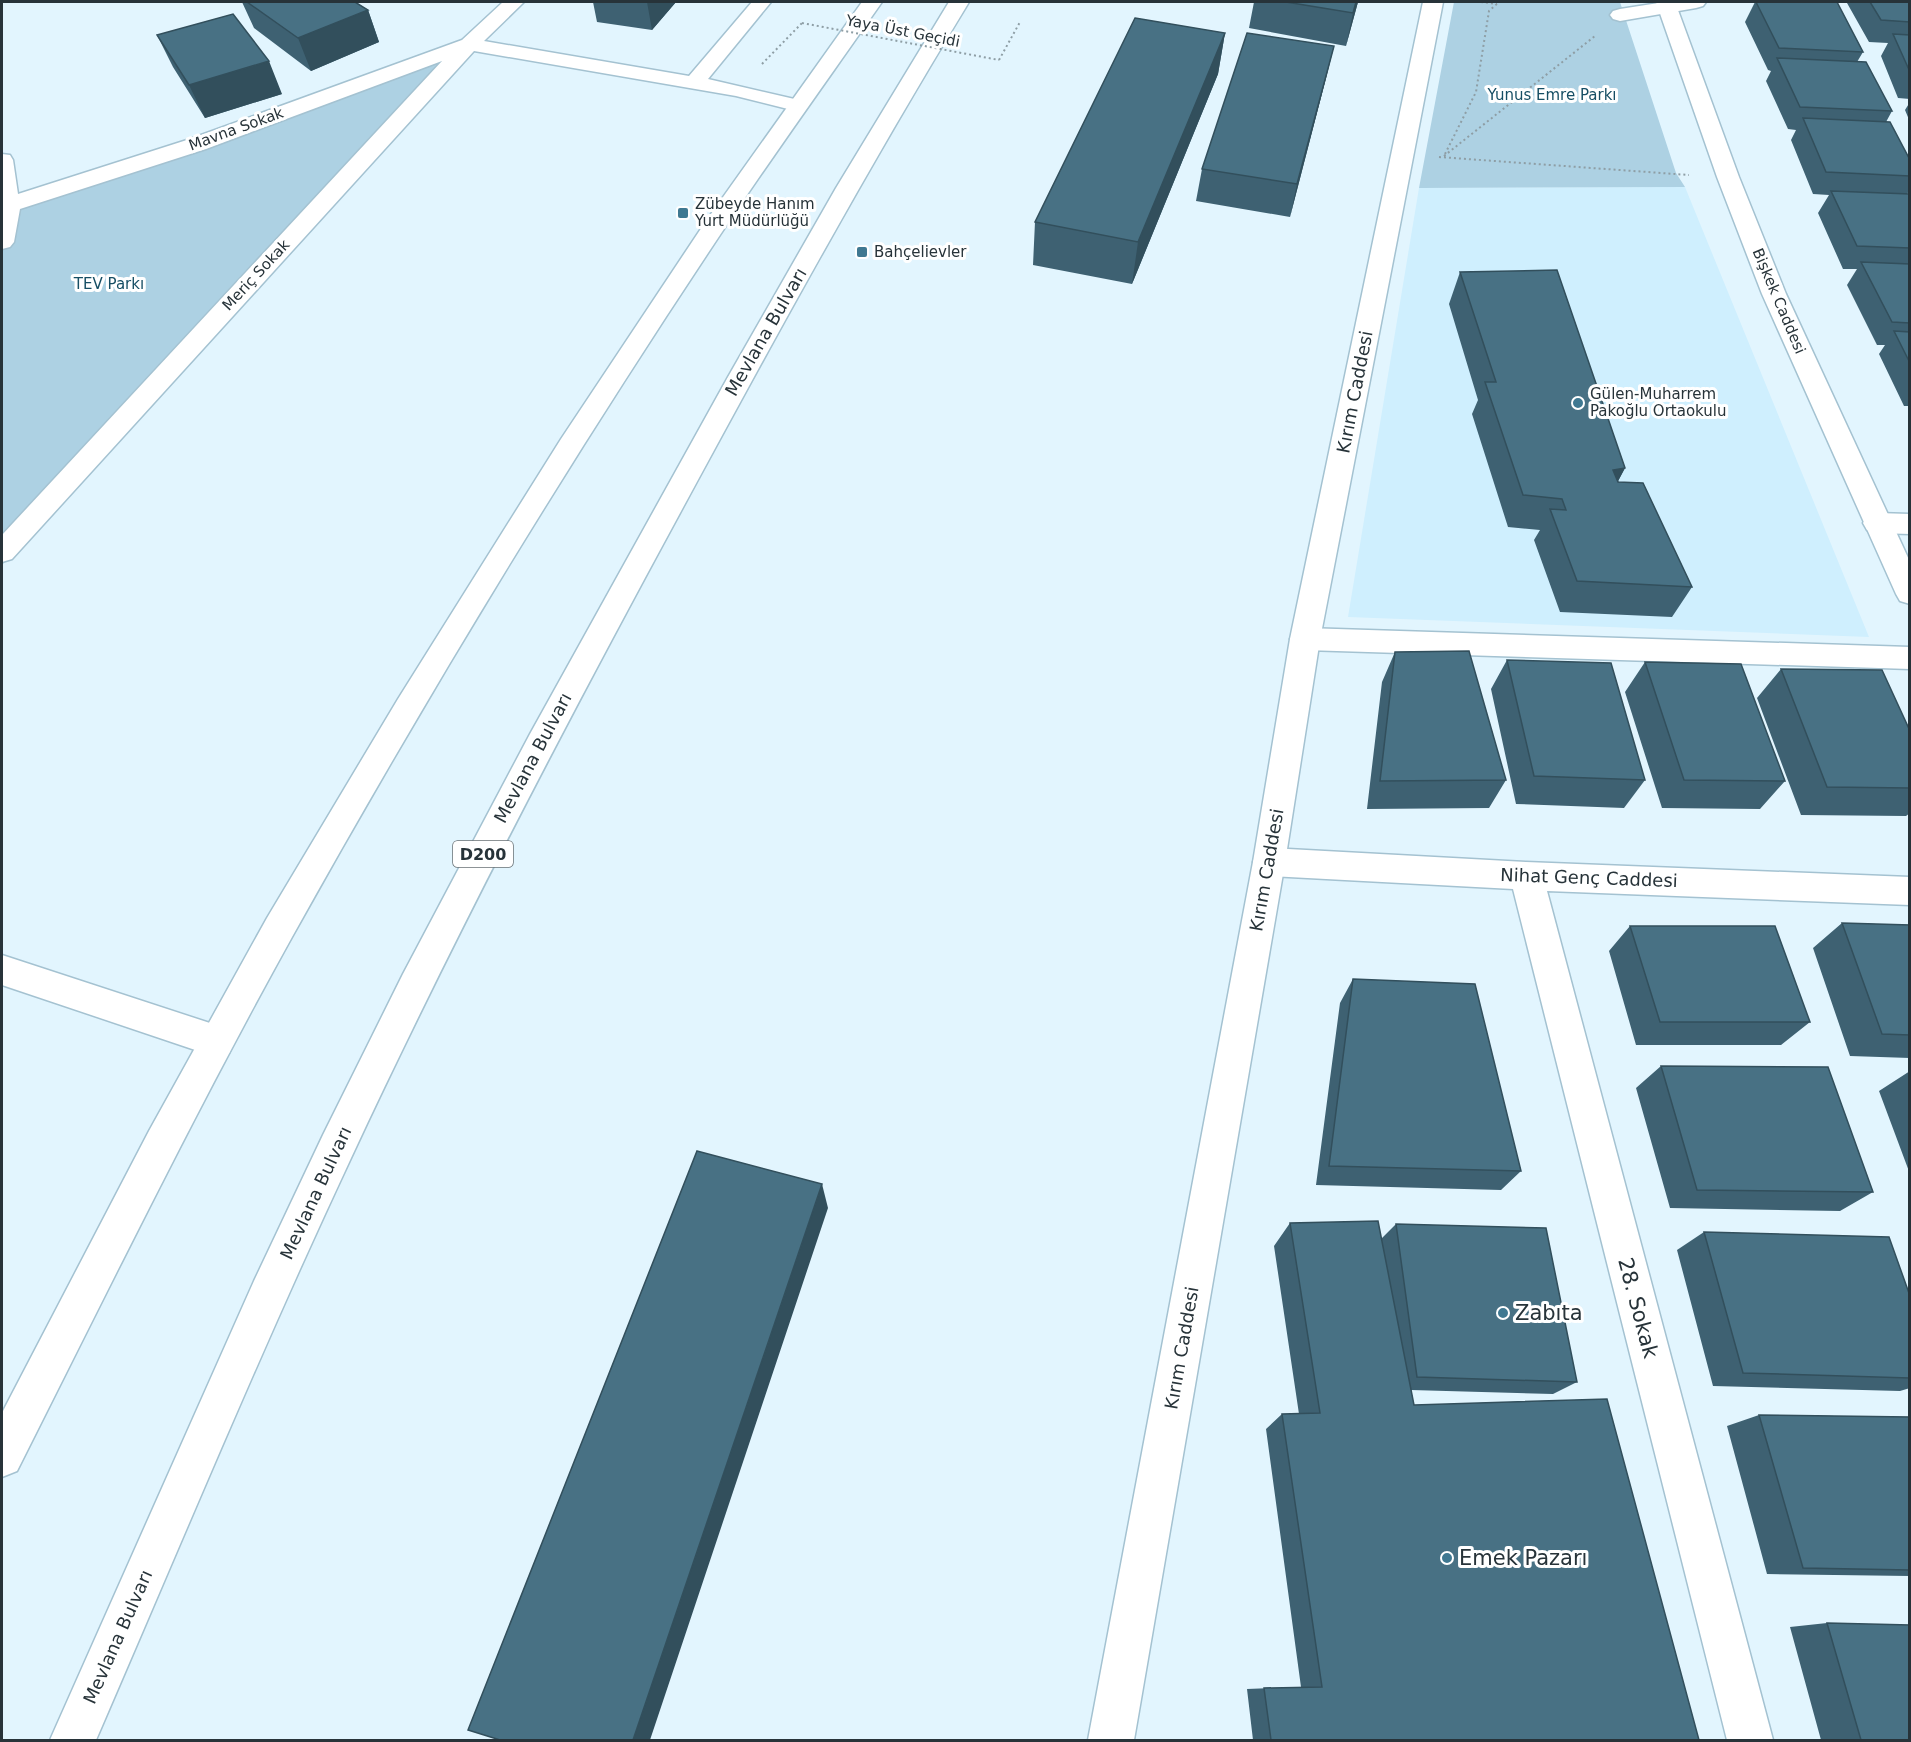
<svg xmlns="http://www.w3.org/2000/svg" width="1911" height="1742" font-family="'DejaVu Sans',sans-serif">
	<style>
		.built { fill: #cfeffe }
		.green { fill: #add1e3 }
		.lines { fill: none; stroke-linecap: round; stroke-linejoin: round }
		.minor-casing { stroke: #a4c2d1; stroke-width: 3 }
		.tertiary-casing { stroke: #a4c2d1; stroke-width: 3 }
		.trunk-casing { stroke: #a4c2d1; stroke-width: 3 }
		.path { stroke: #8e9ea5; stroke-width: 2; stroke-dasharray: 2 3; stroke-linecap: butt }
		.minor { fill: #fff; fill-rule: evenodd }
		.tertiary { fill: #fff; fill-rule: evenodd }
		.trunk { fill: #fff; fill-rule: evenodd }
		.path-bridge { stroke: #8e9ea5; stroke-width: 2; stroke-dasharray: 2 3; stroke-linecap: butt }
		.wall { fill: #3e6172 }
		.shaded-wall { fill: #324f5c }
		.building { fill: #487184; stroke: #324f5c; stroke-width: 1.5 }
		.poi-dot { fill: #3f7891; stroke: #fff; stroke-width: 2 }
		.labels { text-anchor: middle; stroke-width: 6; stroke-linejoin: round; paint-order: stroke }
		.far-street-label { font-size: 15px; fill: #273339; stroke: #fff }
		.far-park-label { font-size: 15px; fill: #164e64; stroke: #fff }
		.far-poi-label { font-size: 15px; fill: #273339; stroke: #fff; text-anchor: start }
		.shield { fill: #fff; stroke: #687074; stroke-width: 1.5 }
		.shield-label { font-size: 16px; font-weight: bold; fill: #273339 }
		.street-label { font-size: 18px; fill: #273339; stroke: #fff }
		.near-street-label { font-size: 21px; fill: #273339; stroke: #fff }
		.near-poi-label { font-size: 21px; fill: #273339; stroke: #fff; text-anchor: start }
	</style>
	<rect width="100%" height="100%" fill="#e2f5fe"/>
	<path class="built" d="M1685 187 1869 637 1348 617 1419 188Z"/>
	<path class="green" d="M1454 2H1620L1676 173 1685 187 1419 188Z
		M469 44 2 565V224L9 206 2 207V182L9 205Z"/>
	<g class="lines">
		<g class="minor-casing">
			<path id="minor" d="M503 2H524L484 41 689 76 752 2H771L708 79 803 101 807 105 803 109 796 111 736 96 474 51 12 559 2 562V535L442 61 206 149 20 209 14 242 10 247 2 249V154L10 155 13 160 18 194 190 139 462 40Z
				M1665 2H1706L1703 6 1696 8 1620 21 1613 19 1610 15 1613 11 1620 9Z
				M1877 513 1910 514V534L1877 533 1867 530 1863 523 1867 516Z
				M1305 628 1910 647V669L1305 650 1295 647 1290 639 1295 631Z
				M1269 848 1526 862 1910 877V905L1547 891 1773 1740H1727L1513 889 1269 876 1257 872 1253 862 1257 852Z
				M2 955 216 1025 229 1029 234 1041 229 1053 216 1057 2 985Z"/>
		</g>
		<g class="tertiary-casing">
			<path id="tertiary" d="M1423 2H1443L1320 639 1285 862 1134 1740H1088L1253 862 1290 639Z
				M1656 2H1675L1739 177 1786 294 1910 562V604L1900 601 1896 594 1762 294 1717 177Z"/>
		</g>
		<g class="trunk-casing">
			<path id="trunk" d="M862 2H882C831 75 779 147 730 220 574 453 428 693 292 937 195 1112 107 1292 17 1471L2 1477V1413L149 1131 267 918 398 699 561 439 706 221Z
				M949 2H969C867 169 773 341 680 513 565 725 453 939 351 1158 261 1350 180 1546 96 1740H50L254 1281 323 1135 403 974 530 734 728 377 836 188Z"/>
		</g>
		<path class="path" d="M1481 2 1497 4
			M999 60 1020 22
			M762 64 802 23
			M1445 154 1476 92 1489 11 1499 2
			M1444 156 1595 36
			M1439 157 1689 175"/>
		<use href="#minor" class="minor"/>
		<use href="#tertiary" class="tertiary"/>
		<use href="#trunk" class="trunk"/>
		<path class="path-bridge" d="M802 23 999 60"/>
	</g>
	<path class="wall" d="M242 2H355L368 10 379 42 311 71 254 28Z
		M593 2H676L652 30 597 22Z
		M1254 2H1358L1346 46 1249 28Z
		M1755 2H1837L1863 52 1857 62 1892 111 1886 122 1910 160V190L1907 194H1910V406H1904L1879 354 1885 345H1877L1847 285 1857 269H1843L1818 213 1829 195 1813 194 1791 140 1796 130 1788 129 1766 81 1771 71 1768 70 1745 22Z
		M1848 2H1910V99L1898 98 1881 56 1888 43 1869 42 1847 3Z
		M1225 33 1218 74 1132 284 1033 265 1035 222Z
		M157 35 282 94 205 118 173 67Z
		M1334 46 1326 78 1290 217 1196 201 1202 169Z
		M1910 102V122L1905 110Z
		M1460 272 1625 468 1618 481 1692 587 1672 617 1560 612 1534 540 1540 530 1508 527 1472 414 1478 400 1449 304Z
		M1395 652 1506 780 1489 808 1367 809 1382 682Z
		M1507 660 1645 780 1624 808 1516 804 1491 689Z
		M1645 662 1785 781 1760 809 1662 808 1625 692Z
		M1781 669 1910 731V813L1906 816 1801 815 1757 698Z
		M1842 923 1910 925V1058L1850 1056 1813 948Z
		M1630 926 1810 1022 1781 1045H1636L1609 951Z
		M1353 979 1521 1171 1501 1190 1316 1185 1340 1003Z
		M1661 1066 1873 1192 1840 1211 1670 1208 1636 1088Z
		M1910 1071V1174L1879 1091Z
		M1290 1223 1381 1239 1396 1224 1577 1382 1553 1394 1411 1390 1414 1405 1699 1740H1253L1247 1689 1301 1687 1266 1429 1282 1414H1299L1274 1246Z
		M1704 1232 1910 1296V1388L1900 1391 1713 1386 1677 1250Z
		M1759 1415 1910 1417V1576L1767 1574 1727 1426Z
		M1827 1623 1910 1740H1821L1790 1627Z"/>
	<path class="shaded-wall" d="M647 2H676L652 30Z
		M1356 2H1358L1346 46 1353 13Z
		M368 10 379 42 311 71 298 38Z
		M1225 33 1218 74 1132 284 1138 242Z
		M1334 46 1326 78 1290 217 1297 184Z
		M269 61 282 94 205 118 189 85Z
		M1625 468 1608 500 1613 470Z
		M822 1184 828 1208 650 1740H633Z"/>
	<path class="building" d="M247 2H355L368 10 298 38Z
		M1286 2H1356L1353 13Z
		M1756 2H1837L1863 52 1779 48Z
		M1870 2H1910V22L1881 20Z
		M233 14 269 61 189 85 157 35Z
		M1135 18 1225 33 1138 242 1035 222Z
		M1247 33 1334 46 1297 184 1202 169Z
		M1893 34 1910 35V72Z
		M1777 58 1866 62 1892 111 1800 107Z
		M1803 118 1890 122 1910 160V176L1826 172Z
		M1831 191 1910 194V248L1857 246Z
		M1861 262 1910 264V323L1892 322Z
		M1557 270 1625 468 1613 470 1618 482 1643 483 1692 587 1577 581 1550 509 1566 510 1562 499 1523 495 1485 382H1496L1460 272Z
		M1894 331 1910 332V363Z
		M1469 651 1506 780 1380 781 1395 652Z
		M1507 660 1611 663 1645 780 1534 776Z
		M1645 662 1741 664 1785 781 1684 780Z
		M1781 669 1882 670 1910 731V788L1827 787Z
		M1842 923 1910 925V1035L1882 1034Z
		M1630 926H1775L1810 1022H1660Z
		M1353 979 1475 984 1521 1171 1329 1166Z
		M1661 1066 1828 1067 1873 1192 1697 1190Z
		M697 1151 822 1184 633 1740H500L468 1730Z
		M1378 1221 1414 1405 1607 1399 1699 1740H1271L1264 1688 1322 1687 1282 1414 1320 1413 1290 1223Z
		M1396 1224 1546 1228 1577 1382 1417 1377Z
		M1704 1232 1889 1237 1910 1296V1378L1743 1373Z
		M1759 1415 1910 1417V1570L1803 1568Z
		M1827 1623 1910 1625V1740H1861Z"/>
	<g class="poi-dot">
		<rect x="677" y="207" width="12" height="12" rx="3"/>
		<rect x="856" y="246" width="12" height="12" rx="3"/>
		<circle cx="1578" cy="403" r="6"/>
		<circle cx="1503" cy="1313" r="6"/>
		<circle cx="1447" cy="1558" r="6"/>
	</g>
	<g class="labels">
		<g class="far-street-label">
			<text transform="translate(903 31) rotate(11)" y="5">Yaya Üst Geçidi</text>
			<text transform="translate(236 129) rotate(-20)" y="5">Mavna Sokak</text>
			<text transform="translate(256 275) rotate(-47)" y="5">Meriç Sokak</text>
			<text transform="translate(1779 301) rotate(67)" y="5">Bişkek Caddesi</text>
		</g>
		<g class="far-park-label">
			<text x="1552" y="100">Yunus Emre Parkı</text>
			<text x="109" y="289">TEV Parkı</text>
		</g>
		<g class="far-poi-label">
			<text x="695" y="209">Zübeyde Hanım<tspan x="695" dy="17">Yurt Müdürlüğü</tspan></text>
			<text x="874" y="257">Bahçelievler</text>
			<text x="1590" y="399">Gülen-Muharrem<tspan x="1590" dy="17">Pakoğlu Ortaokulu</tspan></text>
		</g>
		<rect class="shield" x="453" y="841" width="60" height="26" rx="4.5"/>
		<g class="shield-label">
			<text x="483" y="860">D200</text>
		</g>
		<g class="street-label">
			<text transform="translate(766 332) rotate(-60)" y="6">Mevlana Bulvarı</text>
			<text transform="translate(1355 392) rotate(-79)" y="6">Kırım Caddesi</text>
			<text transform="translate(533 758) rotate(-62)" y="6">Mevlana Bulvarı</text>
			<text transform="translate(1267 870) rotate(-80)" y="6">Kırım Caddesi</text>
			<text transform="translate(1589 878) rotate(2)" y="6">Nihat Genç Caddesi</text>
			<text transform="translate(316 1193) rotate(-65)" y="6">Mevlana Bulvarı</text>
			<text transform="translate(1182 1348) rotate(-80)" y="6">Kırım Caddesi</text>
			<text transform="translate(118 1637) rotate(-66)" y="6">Mevlana Bulvarı</text>
		</g>
		<g class="near-street-label">
			<text transform="translate(1638 1308) rotate(75)" y="7">28. Sokak</text>
		</g>
		<g class="near-poi-label">
			<text x="1515" y="1320">Zabıta</text>
			<text x="1459" y="1565">Emek Pazarı</text>
		</g>
	</g>
	<rect width="1911" height="1742" fill="none" stroke="#273339" stroke-width="6"/>
</svg>
